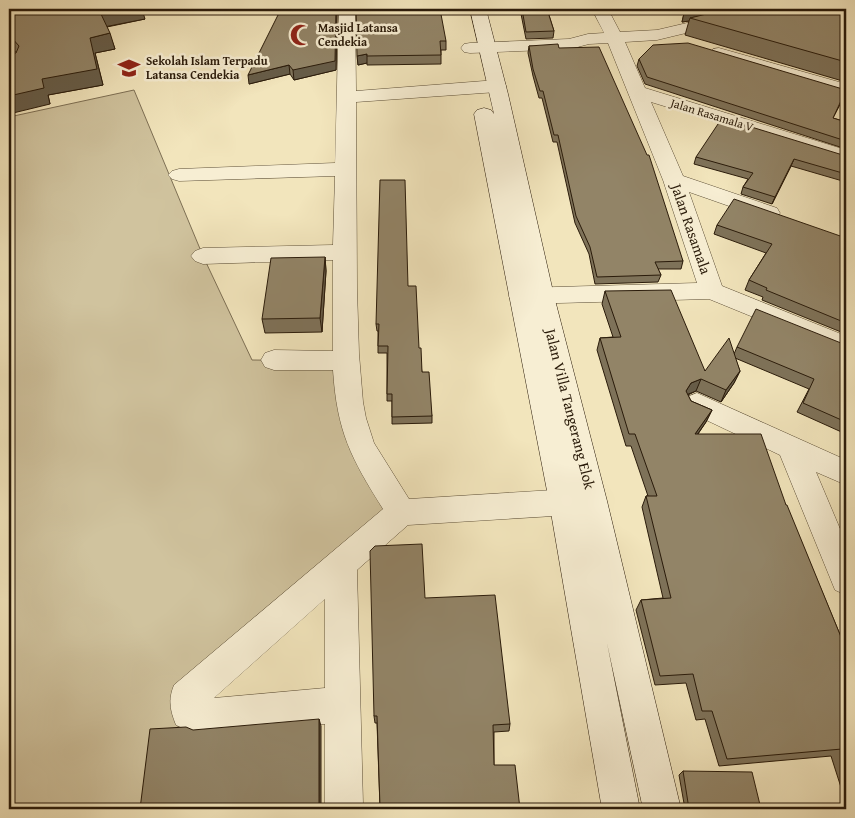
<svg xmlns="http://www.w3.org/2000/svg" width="855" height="818" font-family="'Gentium Book Plus',serif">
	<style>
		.green { fill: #d0c39e; stroke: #7d6f54 }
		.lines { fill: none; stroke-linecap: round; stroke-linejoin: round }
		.street-casing { stroke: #5c4e36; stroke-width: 1 }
		.secondary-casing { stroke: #2a1b0a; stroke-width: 1 }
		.street { fill: #f7eed3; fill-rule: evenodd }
		.secondary { fill: #f7eed3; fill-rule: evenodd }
		.wall { fill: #7e7259; stroke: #2a1b0a }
		.shaded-wall { fill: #665c48; stroke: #2a1b0a }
		.building { fill: #928467; stroke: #2a1b0a }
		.labels { text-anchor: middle; stroke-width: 5; stroke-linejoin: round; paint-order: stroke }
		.far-poi-label { font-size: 12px; font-weight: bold; fill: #2a1b0a; stroke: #f7eed3; text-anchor: start }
		.far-street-label { font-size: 12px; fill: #2a1b0a; stroke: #f7eed3 }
		.street-label { font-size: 15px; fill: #2a1b0a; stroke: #f7eed3 }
	</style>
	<rect width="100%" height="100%" fill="#f2e5bc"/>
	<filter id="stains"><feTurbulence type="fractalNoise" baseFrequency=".004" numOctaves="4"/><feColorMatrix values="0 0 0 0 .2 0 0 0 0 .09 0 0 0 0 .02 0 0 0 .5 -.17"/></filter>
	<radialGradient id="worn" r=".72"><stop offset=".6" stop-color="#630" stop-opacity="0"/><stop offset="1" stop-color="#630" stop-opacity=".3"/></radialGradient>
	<path class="green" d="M134 90 203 256 252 360 346 361 353 419 401 512 187 697 198 717 157 737 148 809H9V117Z"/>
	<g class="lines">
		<g class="street-casing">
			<path id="street" d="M339 9H355L356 91 497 80 504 82 506 86 504 90 497 92 356 102 357 289 359 354 363 402 366 418 374 443 409 499 586 488 597 492 601 501 597 510 586 514 408 525 357 570 363 805 361 809H327L325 805V724L198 735 176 725C170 710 168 700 174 685L383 509C351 458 337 432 333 370H274L265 367 261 360 265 353 274 350 333 351V260L203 264 195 261 191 256 195 251 203 248 333 245 335 176 179 181 172 179 168 175 172 171 179 169 335 163ZM325 599V688L214 698Z
				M592 9H608L620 32 657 30 747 9H775L773 12 657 40 625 42 645 88 846 150V162L651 102 683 176 777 208 780 213 777 218 769 220 689 192 722 286 846 336V355L709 299 521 304 512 302 509 296 512 290 521 288 697 283 663 180 608 43 589 44 570 49 470 53 464 52 461 48 464 44 470 43 569 39 588 34 604 33Z
				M719 48 846 84V96L713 57 710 53 713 49Z
				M697 393 846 460V485L816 472 846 543V595L835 590 780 455 687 411 683 404 687 397Z"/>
		</g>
		<g class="secondary-casing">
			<path id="secondary" d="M470 9H486L508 94 554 296 607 501 681 809H643L607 643 640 809H602L549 501 474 114 477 110 484 108 491 110 494 114Z"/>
		</g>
		<use href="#street" class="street"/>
		<use href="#secondary" class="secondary"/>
	</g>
	<path class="wall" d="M9 9 145 19 107 27 115 49 95 53 103 85 48 95 50 104 16 52 9 50Z
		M337 9 336 70 294 80 290 74 249 84Z
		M356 9 446 41V50H441V64L367 65V63L358 65Z
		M520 9H547L554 31 553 38 526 39Z
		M685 9 844 10 846 13V82L685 35 689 21 682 22Z
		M529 46 559 48 683 261 681 269H658L661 275 658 282 595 284 589 254 575 223 557 142H553L542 98H539L533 76 528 53Z
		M639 59 844 97 833 118 846 122V149L645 84 637 66Z
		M846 156V182L791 166 772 204 741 194 743 187 748 179 694 164 696 157Z
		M717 225 846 238V334L762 300 763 297 745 290 749 280 766 253 714 234Z
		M325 257 326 271 322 332 265 333 262 319Z
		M408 286 422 372 432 416V423L392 424V401H387V353H378V331H377L376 324Z
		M605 291 705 371 734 354 737 347 846 345V434L797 412 809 389 735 358 740 371 734 383 721 402 696 391 688 395 691 401 712 410 706 422 698 434 786 505 841 637H846V803L831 756 719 766 705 719 696 720 686 683 655 685 636 610 641 600 663 598 642 507 646 496H648L631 446H626L597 350 600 338 613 337 602 304Z
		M425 598 510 724 509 731 494 732V765L380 807 377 723H375L374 716Z
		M683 771 761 809H685L679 775Z"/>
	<path class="shaded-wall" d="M117 9H142L145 19 104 27 100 12Z
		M336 9H337L336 70 294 80 293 70Z
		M685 9H740L690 18 689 21 682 22Z
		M110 33 115 49 95 53 103 85 48 95 50 104 9 114V96L42 79 90 38Z
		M367 54V63L358 65 357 56Z
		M289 65 290 74 249 84 248 75Z
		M794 159 791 166 772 204 775 197Z
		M325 257 326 271 322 332 320 318Z
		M740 371 734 383 721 402 726 390Z
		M701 379 696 391 686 395V391L691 383Z
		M712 410 706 422 690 445 695 434Z
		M319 719 321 726V809H319Z"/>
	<path class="building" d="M9 9H117L100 12 110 33 90 38 97 69 42 79 44 88 9 96V54L16 53 19 46 11 37H9Z
		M281 9H336L335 61 293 70 289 65 248 75Z
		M356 9H440L446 41H440L441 55 367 56V54L357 56Z
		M522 9H547L554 31 526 32Z
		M727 9H843L846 13V62L690 18Z
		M688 43 846 90 833 118 846 122V141L647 77 639 59 653 45Z
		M558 44 559 48 599 47 647 155H649L683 261 655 262 661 275 597 277 590 247 576 216 558 135H554L543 91H540L533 69 529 46Z
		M722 118 846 156V174L794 159 775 197 743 187 753 173 696 157Z
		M380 180H405L408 286H416L419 348H421L422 372H429L432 416 392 417V394H387L388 346H378L379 324H376Z
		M734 199 846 238V323L766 290 767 288 749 280 772 244 717 225Z
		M325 257 320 318 262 319 271 258Z
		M671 290 705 371 729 338 740 371 726 390 701 379 691 383 686 391 691 401 712 410 695 434H761L786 505H787L841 637H846V763L842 749 727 759 712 711H702L693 674 660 676 641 600 671 598 646 496H657L635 434H629L600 338 621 337 605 291Z
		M756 309 846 345V422L803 403 814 379 737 347Z
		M422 544 425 598 495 595 510 724 493 725 494 765H515L520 809H353L380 807 377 716H374L370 551 375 546Z
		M319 719V809H140L150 729 186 727 193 730Z
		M683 771 752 772 761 809H689Z"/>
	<defs>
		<g id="mosque-bare" transform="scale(1.725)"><path d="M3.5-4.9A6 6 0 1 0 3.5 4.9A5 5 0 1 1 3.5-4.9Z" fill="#8f2418" stroke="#f7eed3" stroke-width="2.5" paint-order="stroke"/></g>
		<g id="school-bare" transform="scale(1.725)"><path d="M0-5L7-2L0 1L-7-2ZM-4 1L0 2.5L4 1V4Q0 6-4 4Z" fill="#8f2418" stroke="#f7eed3" stroke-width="2.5" paint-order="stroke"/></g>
	</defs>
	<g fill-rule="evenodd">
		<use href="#mosque-bare" x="301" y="35"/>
		<use href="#school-bare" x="129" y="68"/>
	</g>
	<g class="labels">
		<g class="far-poi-label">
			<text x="318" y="32">Masjid Latansa<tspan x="318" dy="14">Cendekia</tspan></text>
			<text x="146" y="65">Sekolah Islam Terpadu<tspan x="146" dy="14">Latansa Cendekia</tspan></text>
		</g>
		<g class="far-street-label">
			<text transform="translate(712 115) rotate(17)" y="4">Jalan Rasamala V</text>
		</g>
		<g class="street-label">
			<text transform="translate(691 229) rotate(71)" y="5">Jalan Rasamala</text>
			<text transform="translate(570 409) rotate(76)" y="5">Jalan Villa Tangerang Elok</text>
		</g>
	</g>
	<rect width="855" height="818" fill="none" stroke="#f2e5bc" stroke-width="30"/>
	<rect x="10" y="10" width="835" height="798" fill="none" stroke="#2a1b0a" stroke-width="2.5"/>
	<rect x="15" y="15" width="825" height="788" fill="none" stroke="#2a1b0a"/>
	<rect width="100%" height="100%" filter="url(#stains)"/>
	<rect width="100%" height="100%" fill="url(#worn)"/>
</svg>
